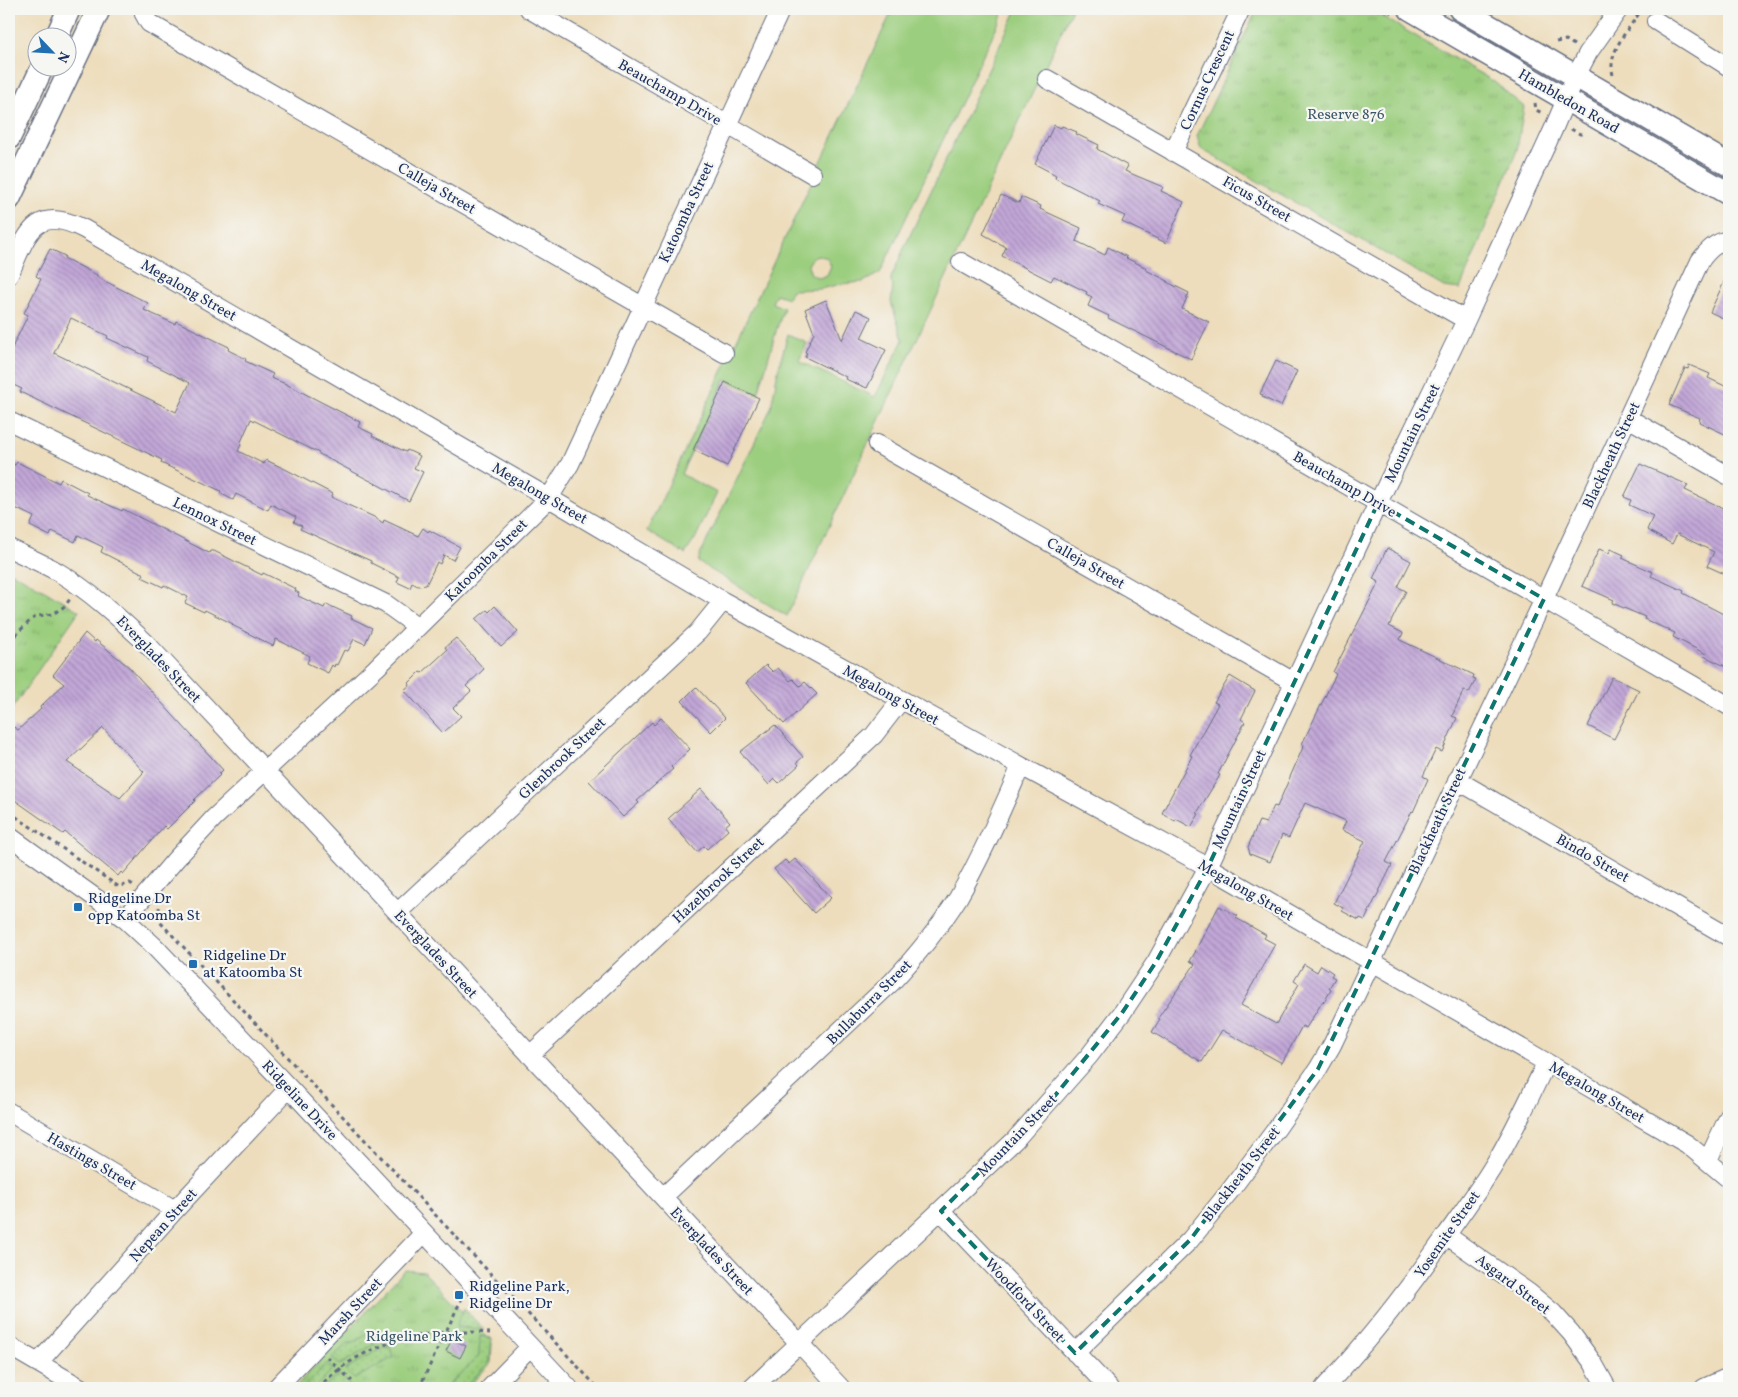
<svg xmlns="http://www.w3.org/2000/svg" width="1738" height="1397" font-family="Vollkorn,serif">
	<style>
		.grass { fill: #9bce7e; stroke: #5b7e6e; fill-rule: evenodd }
		.park { fill: url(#park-tufts); stroke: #5b7e6e }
		.garden { fill: url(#garden-dots); stroke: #5b7e6e }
		.building { fill: url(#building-back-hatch); fill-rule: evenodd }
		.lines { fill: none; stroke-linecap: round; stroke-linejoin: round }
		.minor-casing { stroke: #646c7f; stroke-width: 20 }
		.major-casing { stroke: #646c7f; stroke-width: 25 }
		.path { stroke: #646c7f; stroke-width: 3; stroke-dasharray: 4 4; stroke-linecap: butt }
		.minor { stroke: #fff; stroke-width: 18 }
		.major { stroke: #fff; stroke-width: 22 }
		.marked { fill: none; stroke: #0f766e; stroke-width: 4; stroke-dasharray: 10 6; stroke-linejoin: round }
		.poi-dot { fill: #1f6fb2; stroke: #f6f6f2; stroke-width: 2 }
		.labels { text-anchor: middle; stroke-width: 4.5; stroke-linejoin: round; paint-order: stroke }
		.street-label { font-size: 15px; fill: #1b2f5e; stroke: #f6f6f2 }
		.park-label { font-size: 15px; fill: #3b5766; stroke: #f6f6f2 }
		.poi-label { font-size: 15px; fill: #1b2f5e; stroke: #f6f6f2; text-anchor: start }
	</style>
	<defs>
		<pattern id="park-tufts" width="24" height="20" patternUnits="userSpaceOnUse" patternTransform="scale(1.25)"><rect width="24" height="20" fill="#9bce7e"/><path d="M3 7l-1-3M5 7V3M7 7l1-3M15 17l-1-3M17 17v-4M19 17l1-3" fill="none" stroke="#85b16f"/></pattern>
		<pattern id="garden-dots" width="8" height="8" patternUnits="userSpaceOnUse" patternTransform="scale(1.25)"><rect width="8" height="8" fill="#9bce7e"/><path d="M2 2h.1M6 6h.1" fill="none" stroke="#85b16f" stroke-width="1.8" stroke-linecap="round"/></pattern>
		<pattern id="building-back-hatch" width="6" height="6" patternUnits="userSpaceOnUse" patternTransform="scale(1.25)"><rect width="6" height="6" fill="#c2a7d7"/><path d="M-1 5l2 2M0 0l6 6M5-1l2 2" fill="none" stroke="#9d88b2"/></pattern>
	</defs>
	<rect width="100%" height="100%" fill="#f6f6f2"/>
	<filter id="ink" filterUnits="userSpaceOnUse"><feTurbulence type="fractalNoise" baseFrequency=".02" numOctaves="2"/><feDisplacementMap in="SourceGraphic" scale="10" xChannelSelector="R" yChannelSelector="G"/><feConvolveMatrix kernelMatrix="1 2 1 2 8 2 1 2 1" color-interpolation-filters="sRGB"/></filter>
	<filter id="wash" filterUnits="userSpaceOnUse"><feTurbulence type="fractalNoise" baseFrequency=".0096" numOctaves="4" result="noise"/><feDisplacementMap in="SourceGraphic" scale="20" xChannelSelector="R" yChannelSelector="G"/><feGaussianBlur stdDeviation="1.12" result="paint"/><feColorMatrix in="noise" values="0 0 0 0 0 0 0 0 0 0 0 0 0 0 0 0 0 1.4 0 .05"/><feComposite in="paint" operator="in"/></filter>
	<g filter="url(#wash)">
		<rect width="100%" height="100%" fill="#edddbc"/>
		<path class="grass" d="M893 9H1005L880 273 863 282 841 284 820 289 792 290 788 298 776 294 772 303 784 308 777 328 758 394 725 380 681 474 717 493 695 539 685 554 647 531ZM818 255 827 258 831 266 827 275 819 278 811 274 808 265 813 257Z
			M1017 9H1072L787 616 698 562 700 555 771 408 778 370 788 334 807 343 799 361 875 397 903 340 891 302 893 286 891 282V278L904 248Z"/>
		<path class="park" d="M1257 9H1369L1493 81 1524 107 1517 150 1460 289 1444 287 1201 149 1197 136Z
			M9 571 48 592 79 611 9 713Z
			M405 1270 424 1272 492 1343 491 1363 467 1388H294Z"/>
		<path class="garden" d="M464 1308 484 1330 456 1327Z
			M370 1333 375 1344 340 1365 332 1358 348 1343 350 1344Z
			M480 1336 492 1338 490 1361 464 1388H445L479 1356Z
			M389 1346 394 1357 354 1379 345 1370 373 1353Z
			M327 1363 333 1369 314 1388H304Z
			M339 1374 348 1383 350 1388H323Z"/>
		<g id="blocks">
			<path class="building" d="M1054 125 1061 128 1062 126 1077 132 1076 134 1099 145 1097 149 1128 166 1125 171 1163 187 1161 191 1184 202 1166 243 1122 222 1125 216 1098 204 1100 201 1055 178 1056 175 1035 164Z
				M1001 195 1019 203 1021 197 1041 206 1040 209 1081 228 1076 241 1105 255 1108 247 1127 257 1126 258 1147 268 1146 270 1168 281 1167 282 1189 293 1182 309 1209 322 1191 359 1130 329 1108 318 1109 316 1088 306 1092 297 1086 294 1087 292 1054 276 1051 281 1002 256 1006 247 983 234Z
				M50 249 65 256 64 258 97 275V277L148 303 144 310 175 324 176 321 229 347 228 350 246 359 245 361 273 374 271 378 286 384 360 422 358 427 373 434 372 436 406 452 407 450 420 456 414 468 423 472 409 501 319 454V453L251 419 240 444 241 445 238 451 264 464 266 460 287 470 333 494 331 497 333 498 374 517 383 523 384 520 418 536 423 528 428 532 429 530 460 547 453 560 444 555 440 564 437 562 426 585 418 586 412 583 410 588 397 582 399 577 371 563V561L300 529 302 526 294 522 296 517 271 504 268 510 236 494 233 500 220 493 221 491 161 463 162 460 20 392 22 389 9 383V354L28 315 24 313 41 279 36 276ZM71 318 108 336 107 338 148 357 147 361 190 383 176 412 54 353Z
				M1729 271V321L1710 312Z
				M826 300 842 340 856 310 871 317 861 338 886 350 867 388 845 379 846 377 805 357 807 353 805 352 814 333 805 309Z
				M1276 361 1297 371 1281 406 1262 397 1263 395 1260 394Z
				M1689 365 1710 374 1708 378 1729 388V436L1699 422 1700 418 1669 405 1685 368 1688 369Z
				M725 382 759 398 727 466 693 450Z
				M9 462 15 465 17 462 59 483 61 479 88 493 87 495 122 511 123 509 209 553 210 551H214L262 575 263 573 296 589 295 591 299 593 298 596 324 608 326 604 352 616 351 618 372 628 365 644 354 639 348 651 344 650 337 665 335 664 334 667 332 665 328 673 307 663 310 656 276 639 273 646 232 625 233 624 205 610 204 612 185 603 188 597 164 585 163 587 142 577 144 574 101 552 103 547 78 535 75 542 52 531 50 536 30 526 34 517 9 505Z
				M1640 464 1688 485 1685 490 1729 511V576L1707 566 1714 552 1677 534 1672 544 1647 530 1653 516 1629 505 1631 500 1624 497Z
				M1387 548 1411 561 1398 587 1406 591 1389 626 1403 633 1400 640 1474 675 1473 678 1476 679 1469 693 1464 690 1452 716 1457 718 1442 752 1436 749 1423 776 1428 779 1413 812 1412 811 1386 862 1392 865 1365 920 1360 918 1359 920 1342 911 1343 908 1334 903 1365 841 1342 830 1346 821 1305 803 1289 838 1282 835 1270 862 1250 854 1248 847 1259 821 1266 823 1274 806 1277 807 1304 745 1302 744 1336 674 1333 672 1379 582 1373 579Z
				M1599 549 1609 553 1611 549 1624 555 1622 558 1653 572 1651 576 1684 591 1683 593 1729 617V668L1704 656 1706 654 1673 637 1675 633 1644 619 1645 617 1612 603 1614 600 1582 586Z
				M495 606 518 632 501 647 476 619 487 610 489 612Z
				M85 633 95 642 96 640 129 667 223 770 219 774 220 775 194 800 195 801 167 829 164 826 123 874 121 872 118 876 65 832 63 834 9 796V735L14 727 18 730 41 709 40 707 64 684 53 675ZM103 728 144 772 120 798 67 762Z
				M456 638 484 669 466 686 471 691 453 708 461 716 443 733 404 690 410 685 409 683 420 672 422 673 447 650 445 647Z
				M766 665 773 672 778 668 790 681 793 679 800 686 805 682 817 694 784 724 746 683Z
				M1230 676 1255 691 1241 719 1245 722 1218 774 1220 775 1197 813 1199 814 1191 827 1176 819 1175 821 1162 813 1192 756 1190 755 1218 704 1214 702Z
				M1612 677 1639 690 1614 739 1588 726Z
				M696 687 725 718 711 732 682 701Z
				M661 718 690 749 671 767 673 769 637 801 639 803 623 817 589 781 652 722 654 725Z
				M775 725 803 757 797 762 799 765 779 783 775 779 769 785 740 752Z
				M701 789 730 822 725 826 728 830 707 849 704 846 697 852 668 819Z
				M795 859 831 898 814 913 774 869 785 860 789 864Z
				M1219 906 1238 916 1236 918 1266 935 1264 938 1275 944 1241 1005 1276 1024 1299 984 1294 981 1304 964 1317 972 1321 965 1333 973 1331 976 1335 978 1329 988 1331 990 1324 1002 1323 1001 1306 1028 1302 1026 1282 1063 1222 1030 1202 1062 1152 1032 1160 1019 1158 1018 1195 964 1190 961 1196 951H1195Z
				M452 1339 466 1346 460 1358 446 1351Z"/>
		</g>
	</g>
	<g filter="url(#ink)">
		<use href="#blocks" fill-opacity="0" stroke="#646c7f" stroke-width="1"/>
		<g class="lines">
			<g class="minor-casing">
				<path id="minor" d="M144 9V14L149 23 724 353
					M529 9 812 174
					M1656 21 1729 67
					M1047 79 1466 320
					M1173 152 1241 9
					M961 262 1729 706
					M9 275C27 236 33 203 84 229L549 498 723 601 1021 766 1208 867 1499 1035 1687 1144 1729 1179
					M1628 418 1729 476
					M9 421 386 604 418 627
					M877 444 1294 682
					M9 548C25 556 42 563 58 572 90 591 118 617 145 642L841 1388
					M1457 780 1729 937
					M9 836 125 919 153 945 289 1088 569 1388
					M398 912 698 632 723 601
					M125 919 176 859 214 818 376 668 549 498 570 464 781 9
					M530 1055 874 735 901 700
					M9 1112 175 1210
					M1708 1160 1729 1116
					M663 1197 892 982C916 956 939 928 958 898 982 856 1001 811 1021 766
					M941 1211 1109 1388
					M1446 1235 1529 1293 1553 1313 1571 1333 1593 1363 1607 1388
					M9 1346 81 1388
					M1075 1353 1190 1240 1229 1192 1277 1128 1318 1069 1332 1045 1544 599 1700 261C1708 250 1716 242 1729 240
					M38 1363 175 1210 289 1088
					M276 1388 424 1233
					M490 1388 530 1347
					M752 1388 1015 1140 1089 1056 1122 1013 1156 962 1208 867 1378 503 1466 320 1553 130 1576 76 1588 53 1619 9
					M1324 1388C1368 1342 1408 1290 1445 1237 1462 1213 1479 1190 1494 1165 1514 1132 1530 1097 1546 1063
					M1704 1388 1729 1377"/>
			</g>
			<g class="major-casing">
				<path id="major" d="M1410 9 1729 194
					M1460 9 1729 165
					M56 38 69 9
					M9 138 42 68
					M9 199 99 9"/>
			</g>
			<path class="path" d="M1383 9 1391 13
				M1556 42 1566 40 1574 45
				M1613 75C1607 52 1628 30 1640 12
				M1535 103 1536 110 1542 113
				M1571 129 1580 134H1584
				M9 641 32 619 37 616 53 614 65 606 70 599
				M9 812 119 887 130 883 133 885
				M159 907 160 922 598 1388
				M327 1357 352 1381
				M318 1388C365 1340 425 1328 490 1333
				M419 1388 462 1298"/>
			<use href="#minor" class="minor"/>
			<use href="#major" class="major"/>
		</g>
	</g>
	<path class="marked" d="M1378 503 1544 599 1318 1069 1190 1240 1075 1353 941 1211 1053 1098 1122 1013 1156 962 1208 867Z"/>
	<g class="poi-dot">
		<rect x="73" y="902" width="10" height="10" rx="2.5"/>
		<rect x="188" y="959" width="10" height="10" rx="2.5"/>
		<rect x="454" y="1290" width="10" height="10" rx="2.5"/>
	</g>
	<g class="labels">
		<g class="street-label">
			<text transform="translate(1207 80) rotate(-65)" y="5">Cornus Crescent</text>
			<text transform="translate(670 92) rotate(30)" y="5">Beauchamp Drive</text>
			<text transform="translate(1569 101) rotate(30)" y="5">Hambledon Road</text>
			<text transform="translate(437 188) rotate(30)" y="5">Calleja Street</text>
			<text transform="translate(1257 199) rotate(30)" y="5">Ficus Street</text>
			<text transform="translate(686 212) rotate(-65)" y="5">Katoomba Street</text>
			<text transform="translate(189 290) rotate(30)" y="5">Megalong Street</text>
			<text transform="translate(1412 433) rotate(-64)" y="5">Mountain Street</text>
			<text transform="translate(1611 455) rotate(-65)" y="5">Blackheath Street</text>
			<text transform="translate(1345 484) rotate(30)" y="5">Beauchamp Drive</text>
			<text transform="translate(540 493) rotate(30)" y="5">Megalong Street</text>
			<text transform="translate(215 521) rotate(26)" y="5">Lennox Street</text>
			<text transform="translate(486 560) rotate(-45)" y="5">Katoomba Street</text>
			<text transform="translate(1086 563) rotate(30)" y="5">Calleja Street</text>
			<text transform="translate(159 659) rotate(46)" y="5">Everglades Street</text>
			<text transform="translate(891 695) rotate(29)" y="5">Megalong Street</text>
			<text transform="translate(562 758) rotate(-43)" y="5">Glenbrook Street</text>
			<text transform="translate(1239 799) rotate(-65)" y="5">Mountain Street</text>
			<text transform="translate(1437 821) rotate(-65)" y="5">Blackheath Street</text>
			<text transform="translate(1593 858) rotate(30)" y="5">Bindo Street</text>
			<text transform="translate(718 880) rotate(-43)" y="5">Hazelbrook Street</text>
			<text transform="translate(1246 890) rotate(30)" y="5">Megalong Street</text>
			<text transform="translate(436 954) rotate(47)" y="5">Everglades Street</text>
			<text transform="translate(869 1002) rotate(-45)" y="5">Bullaburra Street</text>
			<text transform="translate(1597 1092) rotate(30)" y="5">Megalong Street</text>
			<text transform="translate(300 1100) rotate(47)" y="5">Ridgeline Drive</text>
			<text transform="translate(1017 1135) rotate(-46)" y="5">Mountain Street</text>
			<text transform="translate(92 1161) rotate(30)" y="5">Hastings Street</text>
			<text transform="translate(1241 1174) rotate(-52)" y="5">Blackheath Street</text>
			<text transform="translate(163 1225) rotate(-48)" y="5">Nepean Street</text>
			<text transform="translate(1447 1234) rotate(-55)" y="5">Yosemite Street</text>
			<text transform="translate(712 1251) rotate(47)" y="5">Everglades Street</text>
			<text transform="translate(1513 1284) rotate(37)" y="5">Asgard Street</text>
			<text transform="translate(1025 1300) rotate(47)" y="5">Woodford Street</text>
			<text transform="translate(350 1311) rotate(-47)" y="5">Marsh Street</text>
		</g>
		<g class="park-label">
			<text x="1346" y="119">Reserve 876</text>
			<text x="414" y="1341">Ridgeline Park</text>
		</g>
		<g class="poi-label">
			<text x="88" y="903">Ridgeline Dr<tspan x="88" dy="17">opp Katoomba St</tspan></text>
			<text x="203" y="960">Ridgeline Dr<tspan x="203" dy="17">at Katoomba St</tspan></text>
			<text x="469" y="1291">Ridgeline Park,<tspan x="469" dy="17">Ridgeline Dr</tspan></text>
		</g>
	</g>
	<rect width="1738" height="1397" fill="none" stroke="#f6f6f2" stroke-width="30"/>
	<g transform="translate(52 52) rotate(115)"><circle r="24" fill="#f6f6f2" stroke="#9ea6b7"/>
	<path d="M0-4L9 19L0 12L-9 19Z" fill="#1f6fb2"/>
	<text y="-8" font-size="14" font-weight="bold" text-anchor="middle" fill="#1b2f5e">N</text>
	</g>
</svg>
